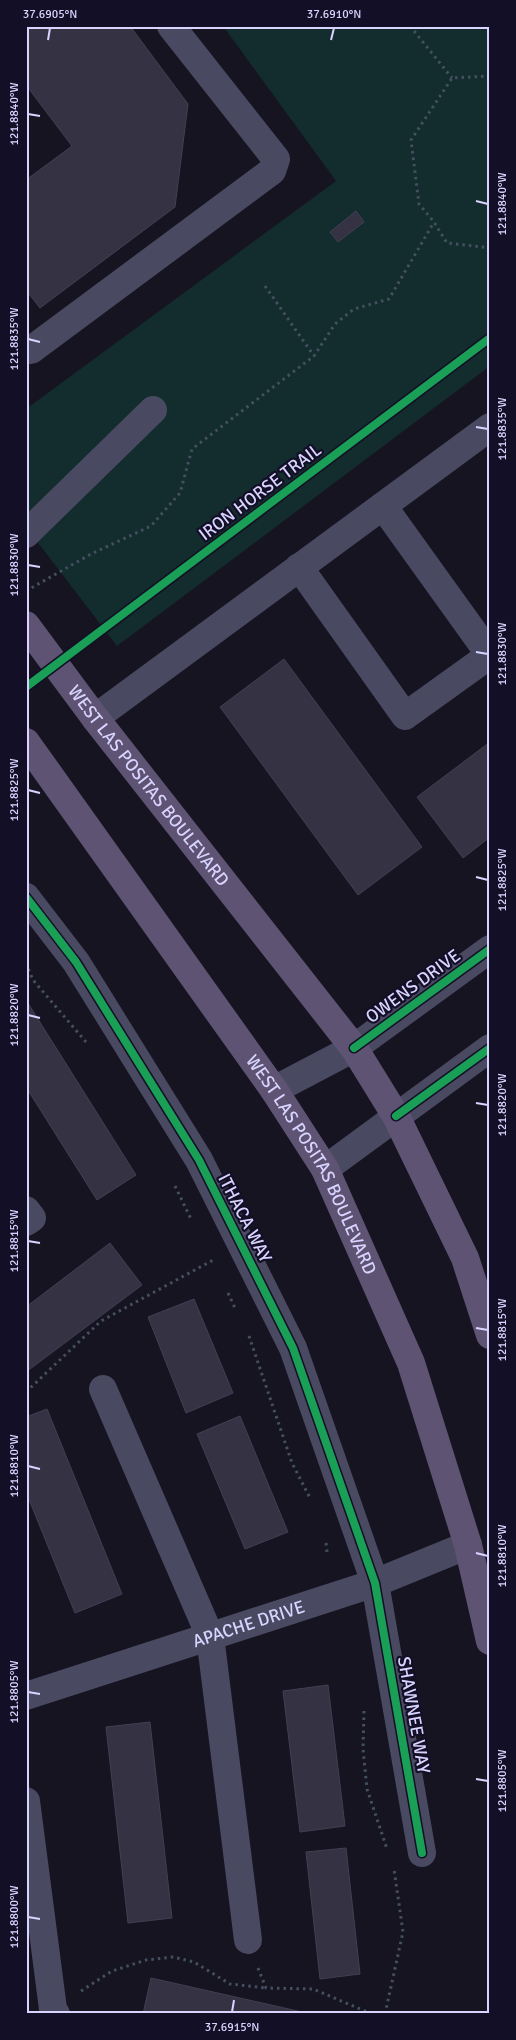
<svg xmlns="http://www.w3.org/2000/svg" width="516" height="2040" font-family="Signika,sans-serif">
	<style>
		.green { fill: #132c2d }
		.building { fill: #343243; stroke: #433f54 }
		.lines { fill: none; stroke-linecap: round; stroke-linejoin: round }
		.path { stroke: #44505f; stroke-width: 3; stroke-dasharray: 2.5 4; stroke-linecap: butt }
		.minor { stroke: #4a4962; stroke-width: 28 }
		.major { stroke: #5e5373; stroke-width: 28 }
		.cycleway-casing { stroke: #130f26; stroke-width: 11 }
		.cycleway { stroke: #1a9f57; stroke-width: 8 }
		.ticks { fill: none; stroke: #d9d4ff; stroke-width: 2 }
		.labels { text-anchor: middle; stroke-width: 4.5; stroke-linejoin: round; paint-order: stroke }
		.street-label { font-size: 18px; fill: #d9d4ff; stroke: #130f26 }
		.neatline { fill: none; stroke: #d9d4ff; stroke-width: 2 }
		.ticks-label { font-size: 12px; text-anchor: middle; fill: #d9d4ff }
	</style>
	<rect width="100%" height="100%" fill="#161421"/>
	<path class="green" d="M223 26H490V366L117 646 26 527V409L336 181Z"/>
	<path class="building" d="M26 26H130L188 104 175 207 40 308 26 290V180L72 146 26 85Z
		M356 211 364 222 338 242 330 232Z
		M284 659 422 847 358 895 220 707Z
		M490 742V837L463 858 417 797Z
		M26 1000 136 1175 97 1200 26 1087Z
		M110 1243 142 1285 26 1372V1307Z
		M194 1299 233 1393 186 1413 148 1317Z
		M47 1409 122 1594 75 1613 26 1492V1417Z
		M240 1416 288 1532 245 1549 197 1434Z
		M328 1685 345 1826 300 1832 283 1691Z
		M150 1722 172 1918 128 1923 106 1727Z
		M346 1848 360 1974 320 1979 306 1852Z
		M151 1978 311 2014H143Z"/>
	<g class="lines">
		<path class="path" d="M410 26 452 78
			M490 76 452 78 411 140 419 204 434 222 447 243 490 248
			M265 286 314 356
			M26 591 91 554 151 526 180 493 192 449 314 356 335 324 354 309 389 299 434 222
			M26 963 33 980 86 1042
			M175 1186 192 1221
			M228 1293 235 1308
			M249 1336 292 1463 310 1498
			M26 1392 101 1321 215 1259
			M326 1543 327 1552
			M364 1711 363 1749 367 1789 387 1849
			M258 1968 266 1988 313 1989 372 2014
			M81 1991 112 1971 146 1960 173 1957 194 1962 230 1984 266 1988
			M385 2014 403 1932 394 1869"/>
		<g class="minor">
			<path d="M26 349 31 350 272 171 276 159 171 26"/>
			<path d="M26 534 153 410"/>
			<path d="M299 567 405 716 490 655 383 506"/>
			<path d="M95 718 490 427"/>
			<path d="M26 897 76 962 199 1160 293 1348 375 1583 422 1853"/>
			<path d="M274 1090 354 1048 490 949"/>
			<path d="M325 1169 490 1048"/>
			<path d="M26 1210 32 1218 26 1222"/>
			<path d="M103 1389 210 1636 248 1940"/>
			<path id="s1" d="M26 1696 375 1583 468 1545"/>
			<path d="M26 1801 53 2009 56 2014"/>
		</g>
		<g class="major">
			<path id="s2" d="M26 625 95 718 354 1048 396 1116 465 1258 490 1335"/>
			<path id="s3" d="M26 742 274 1090 325 1169 411 1363 468 1545 490 1641"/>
		</g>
		<g class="cycleway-casing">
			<path id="cycleway" d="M26 687 490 338
				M26 897 76 962 199 1160 293 1348 375 1583 422 1853
				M354 1048 490 949
				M396 1116 490 1048"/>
		</g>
		<use href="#cycleway" class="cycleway"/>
	</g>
	<path class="ticks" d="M48 40 50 28M331 40 334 28M28 114 40 116M476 201 488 204M28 339 40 342M476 427 488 429M28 565 40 567M476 652 488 654M28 790 40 793M476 877 488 880M28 1015 40 1018M476 1103 488 1105M28 1241 40 1243M476 1328 488 1330M28 1466 40 1469M476 1553 488 1556M28 1692 40 1694M476 1779 488 1781M28 1917 40 1919M232 2012 234 2000"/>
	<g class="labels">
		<g class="street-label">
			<text transform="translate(260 492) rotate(-37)" y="6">IRON HORSE TRAIL</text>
			<text dy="6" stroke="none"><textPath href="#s2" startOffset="202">WEST LAS POSITAS BOULEVARD</textPath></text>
			<text transform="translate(413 986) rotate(-36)" y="6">OWENS DRIVE</text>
			<text dy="6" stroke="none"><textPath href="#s3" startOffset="511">WEST LAS POSITAS BOULEVARD</textPath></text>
			<text transform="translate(245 1218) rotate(63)" y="6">ITHACA WAY</text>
			<text dy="6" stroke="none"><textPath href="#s1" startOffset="234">APACHE DRIVE</textPath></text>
			<text transform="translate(414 1715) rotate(80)" y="6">SHAWNEE WAY</text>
		</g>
	</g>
	<rect width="516" height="2040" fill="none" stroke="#130f26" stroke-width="55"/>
	<rect x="28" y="28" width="460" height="1984" class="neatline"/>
	<g class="ticks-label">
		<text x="50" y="18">37.6905°N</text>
		<text x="334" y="18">37.6910°N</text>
		<text transform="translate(14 114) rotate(-90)" y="4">121.8840°W</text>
		<text transform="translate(502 204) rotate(-90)" y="4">121.8840°W</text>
		<text transform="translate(14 339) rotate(-90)" y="4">121.8835°W</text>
		<text transform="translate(502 429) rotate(-90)" y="4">121.8835°W</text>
		<text transform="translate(14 565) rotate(-90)" y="4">121.8830°W</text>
		<text transform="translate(502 654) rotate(-90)" y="4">121.8830°W</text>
		<text transform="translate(14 790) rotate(-90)" y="4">121.8825°W</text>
		<text transform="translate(502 880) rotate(-90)" y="4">121.8825°W</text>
		<text transform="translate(14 1015) rotate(-90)" y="4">121.8820°W</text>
		<text transform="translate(502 1105) rotate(-90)" y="4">121.8820°W</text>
		<text transform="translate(14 1241) rotate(-90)" y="4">121.8815°W</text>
		<text transform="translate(502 1330) rotate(-90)" y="4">121.8815°W</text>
		<text transform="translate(14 1466) rotate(-90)" y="4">121.8810°W</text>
		<text transform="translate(502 1556) rotate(-90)" y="4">121.8810°W</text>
		<text transform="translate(14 1692) rotate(-90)" y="4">121.8805°W</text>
		<text transform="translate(502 1781) rotate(-90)" y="4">121.8805°W</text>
		<text transform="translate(14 1917) rotate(-90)" y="4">121.8800°W</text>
		<text x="232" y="2031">37.6915°N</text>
	</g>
</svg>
